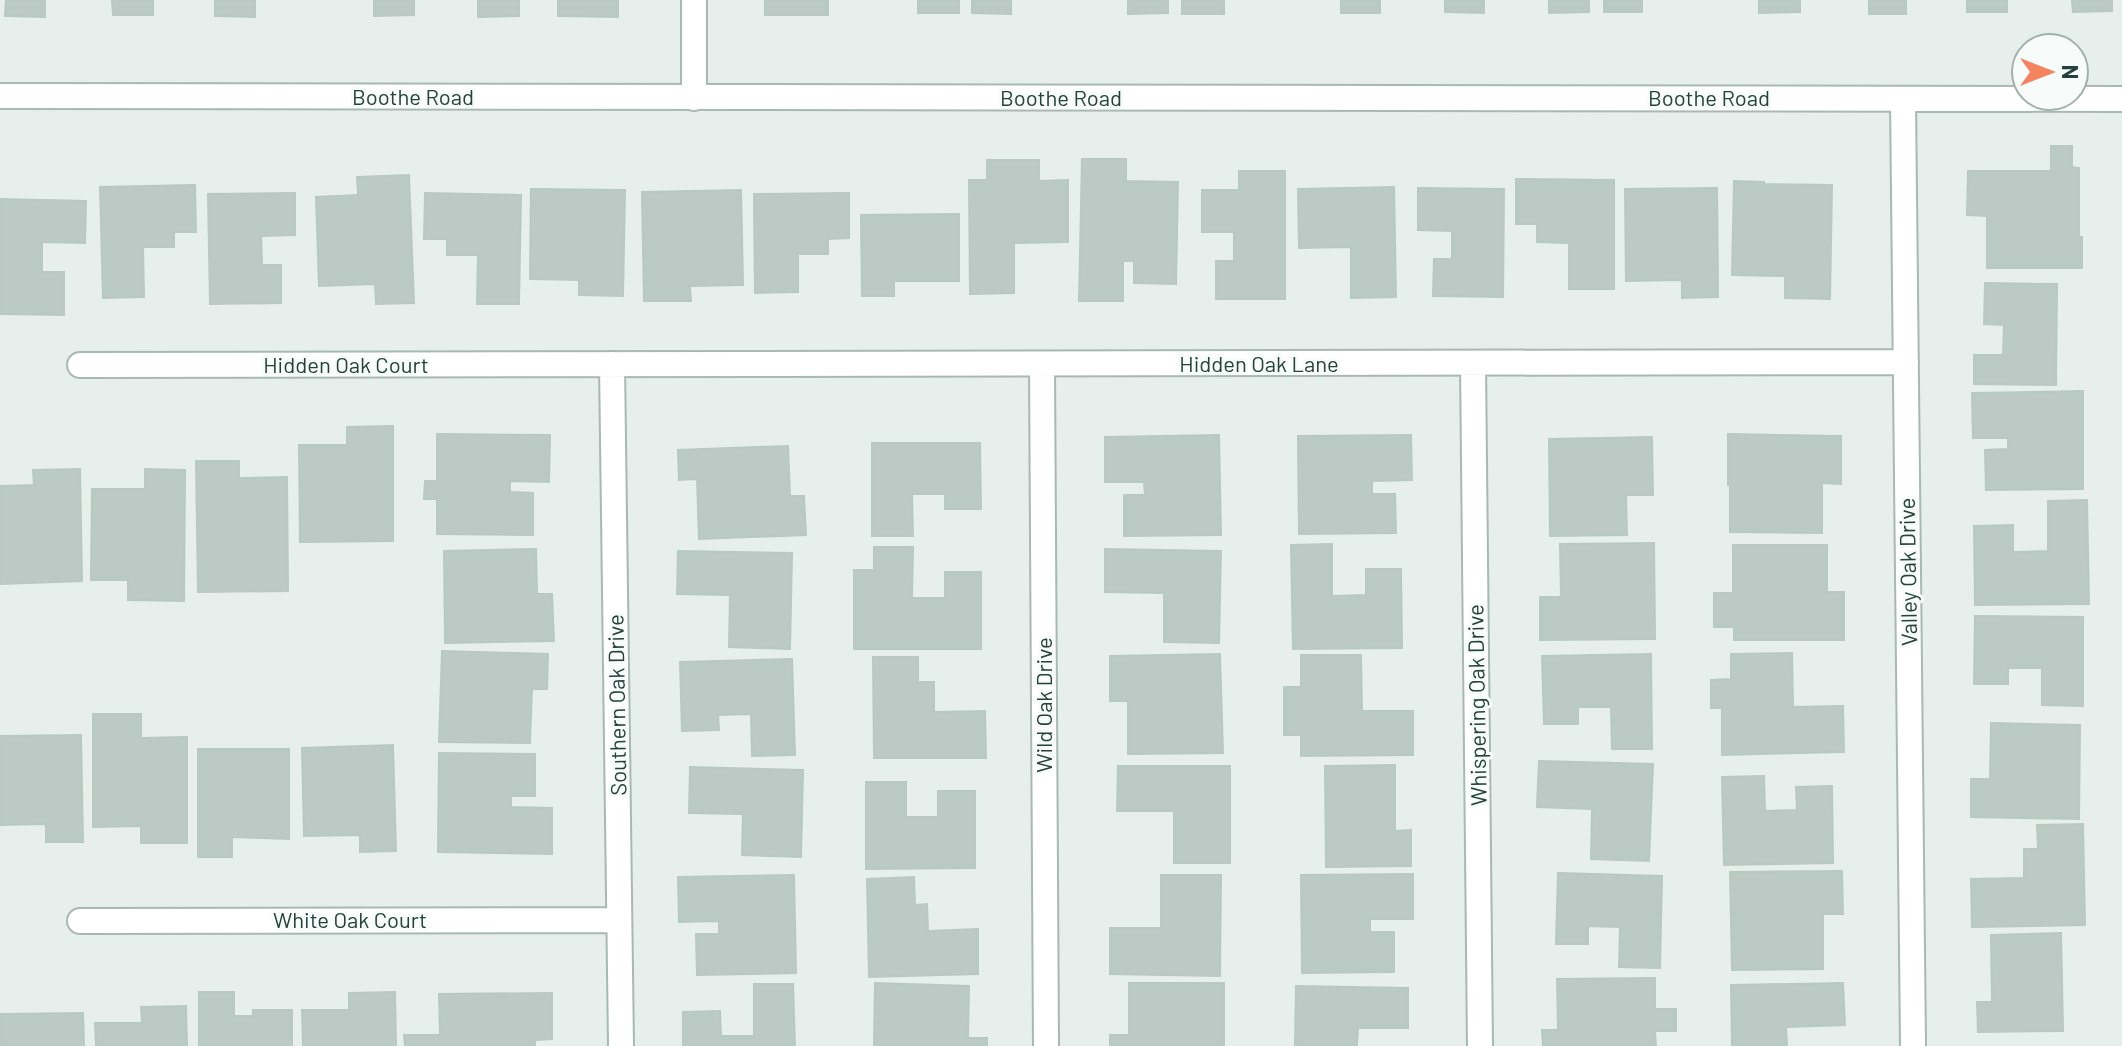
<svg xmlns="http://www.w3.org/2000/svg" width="2122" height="1046" font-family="Barlow,sans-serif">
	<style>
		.building { fill: #bbcac4; stroke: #b8c9c2; stroke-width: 2 }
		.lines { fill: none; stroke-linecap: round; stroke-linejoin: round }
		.minor-casing { stroke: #a8b8b2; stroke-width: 28 }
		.minor { stroke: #fff; stroke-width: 24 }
		.labels { text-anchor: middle; stroke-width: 6; stroke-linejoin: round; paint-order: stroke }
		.street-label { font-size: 22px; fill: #24423a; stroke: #f7fbf9 }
	</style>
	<rect width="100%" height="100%" fill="#e6efeb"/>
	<path class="building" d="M6 0H45V17L5 16Z
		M112 0H153V15H113Z
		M215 0H255V17L215 16Z
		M374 0H414V15L374 16Z
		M478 0H519V16L478 17Z
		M558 0H618V17L558 16Z
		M765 0H828V15H765Z
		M918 0H959V13H918Z
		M972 0H1011V14L972 13Z
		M1128 0H1168V13L1128 14Z
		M1182 0H1224V14H1182Z
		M1341 0H1380V13H1341Z
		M1445 0H1484V13L1445 12Z
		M1549 0H1589V12L1549 13Z
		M1604 0H1642V12H1604Z
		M1759 0H1800V12L1759 13Z
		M1869 0H1906V14H1869Z
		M1967 0H2007V12H1967Z
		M2072 0H2112V11L2073 12Z
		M2051 146H2072V167L2079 168V237H2082V268H1987V216L1967 215 1968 171H2051Z
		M1082 159H1126V181L1178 182 1176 284 1134 283V261H1123V301H1079Z
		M987 160H1039V181L1068 180V242L1014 243V293L970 294 969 180H987Z
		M1239 171H1285V299H1216V261H1234V232H1202V190H1239Z
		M409 175 414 303 376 304 375 284 319 286 316 197 358 195 357 177Z
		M1516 179 1614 180V289H1569V243L1537 242V224H1516Z
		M1734 181 1764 182V184L1832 185 1830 299 1785 298V276L1732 275Z
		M195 185 196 232H174V247H143L144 297 103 298 100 187Z
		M1394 187 1396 297 1351 298V247L1299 248 1298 189Z
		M1418 188 1504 189 1503 297 1433 296 1434 259H1452V231L1418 230Z
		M1717 188 1718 297 1682 298V280L1626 281 1625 189Z
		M531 189 625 190 623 296 579 295V280L530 279Z
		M741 190 743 285 690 286 691 301H644L642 192Z
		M295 193V235L261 236 262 265H281V303L210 304 208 194Z
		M425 193 521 195 519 304H477L478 255H447V239H424Z
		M849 193V238L828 239V254H798V292L755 293 754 194Z
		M0 199 86 201 85 243 42 242V272H64V315L0 314Z
		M959 214V281H894V296H862L861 215Z
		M1985 283 2057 284 2056 385 1974 384V355H2003L2004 325 1984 324Z
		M2083 391V489L1986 490 1985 450 2008 449V438H1973L1972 393Z
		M393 426V541L300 542 299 445H347V427Z
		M437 434 550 435 549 482 510 481V492L533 493V535L437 534V499H424L425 481H437Z
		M1728 434 1841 436V484L1822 483V533L1730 532V485H1728Z
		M1219 435 1221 535 1124 536V495H1145L1144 482H1105V437Z
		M1411 435 1412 480 1372 481V494H1395L1396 533 1299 534 1298 436Z
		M1652 437 1653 495H1626L1627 535 1550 536 1549 439Z
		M872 443H980L981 509H945V494H912L913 536H872Z
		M788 446 790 496H804L806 535 699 539 697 479 679 480 678 450Z
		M196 461H239V478L287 477 288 591 198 592Z
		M80 469 82 581 0 584V486L34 485 33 470Z
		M145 469 185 470 184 601 128 600V580H91L92 489H145Z
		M2087 500 2089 604 1975 605 1974 526 2013 525V552L2048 551V501Z
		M1654 543 1655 639 1540 640V597H1561L1560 544Z
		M1332 544V596L1366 595V569H1401L1402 648 1293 649 1291 545Z
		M1733 545H1827V592H1844V640H1734V627H1714V593H1733Z
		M874 547H913L912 598H945V572H981V649H854V570H874Z
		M536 549 537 594H552L554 641 445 643 444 551Z
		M1105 549 1221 551 1219 643 1164 642V593L1105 592Z
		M678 551 792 553 790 649 729 647 730 595 677 594Z
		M1975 616 2083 617V706L2042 705V668H2008V684H1974Z
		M442 651 548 654 547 689H532L530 743 439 742Z
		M1792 653 1793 707 1843 706 1844 752 1722 755V708H1711V680L1731 679V654Z
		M1220 654 1223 753 1128 754V701H1110V656Z
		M1651 654 1652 749H1612L1611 707H1578V724H1544L1542 656Z
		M1301 655H1361L1362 711H1413V755L1301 756V735H1284V687H1301Z
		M873 657H918V682H934V712L985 711 986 758H874Z
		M792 659 795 755 752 756 751 714 718 715 719 730 682 731 680 662Z
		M93 714H141V738L187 737V843H141V826L93 827Z
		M1991 723 2080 725 2079 819 1971 817V779H1990Z
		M81 735 83 842H46V824L0 825V736Z
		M393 745 396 851 360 852V835L304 836 302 748Z
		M198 749H289V839L232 837V857H198Z
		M439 753 535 754V796H511V807L552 808V854L438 852Z
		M1539 761 1653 764 1649 861 1591 859 1592 809 1537 807Z
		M1395 765V831L1411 830V866L1326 867 1325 766Z
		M1118 766H1230V863H1174V811H1117Z
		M690 767 803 770 801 857 742 855 743 814 689 813Z
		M1764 776 1765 811 1797 810 1796 787 1832 786 1833 863 1724 865 1722 777Z
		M866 782H906V817H938V791H975V868L866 869Z
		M2083 824 2085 925 1972 927 1971 879 2024 878V849H2038L2037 825Z
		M1842 871 1843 914H1823V969L1732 970 1730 872Z
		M1558 873 1662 876 1660 968 1619 967 1620 927 1588 926V944H1556Z
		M1413 874V919H1370V932H1394V972L1302 973 1301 875Z
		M794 875 796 973 697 975 696 934H719V921L679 922 678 877Z
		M1161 875H1221L1220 976 1110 974V928H1161Z
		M914 877 915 905 927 904 928 931 978 929V974L869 977 867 879Z
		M2061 933 2063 1031 1978 1032 1977 1002H1992L1991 935Z
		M1655 978V1009H1676V1031H1655L1656 1046H1543L1542 1030H1558L1557 979Z
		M875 983 969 986 968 1038H987V1046H874Z
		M1129 983H1224V1046H1110V1035H1129Z
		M1843 983 1845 1025 1786 1027 1787 1046H1732L1731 985Z
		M754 984H793L795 1046H683V1012L720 1011 721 1036H754Z
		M1296 986 1408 988V1028H1358L1357 1046H1295Z
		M199 992H234V1016H253V1010H292V1046H199Z
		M395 992 396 1046H303L302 1010H349V993Z
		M552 993V1039L535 1040V1046H405L404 1035H440L439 994Z
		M186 1006 187 1046H96L95 1023H142L141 1007Z
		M83 1013 84 1046H0V1014Z"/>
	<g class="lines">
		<g class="minor-casing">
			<path id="minor" d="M694 0V98
				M0 96 2122 99
				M1903 99 1913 1046
				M1473 363 1480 1046
				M612 364 621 1046
				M1042 364 1046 1046
				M80 365 1906 362
				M80 921 619 920"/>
		</g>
		<use href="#minor" class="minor"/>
	</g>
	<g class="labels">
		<g class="street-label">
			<text x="413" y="105">Boothe Road</text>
			<text x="1061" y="106">Boothe Road</text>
			<text x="1709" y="106">Boothe Road</text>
			<text x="1259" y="372">Hidden Oak Lane</text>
			<text x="346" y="373">Hidden Oak Court</text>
			<text transform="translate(1908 572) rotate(-91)" y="8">Valley Oak Drive</text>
			<text transform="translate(617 705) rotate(-91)" y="8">Southern Oak Drive</text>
			<text transform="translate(1044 705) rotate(-90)" y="8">Wild Oak Drive</text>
			<text transform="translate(1477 705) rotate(-91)" y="8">Whispering Oak Drive</text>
			<text x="350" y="928">White Oak Court</text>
		</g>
	</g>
	<g transform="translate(2050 72) rotate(90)"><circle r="38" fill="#f7fbf9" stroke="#a3b1ad" stroke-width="2"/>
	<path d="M0-6L14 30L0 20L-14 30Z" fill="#f4845f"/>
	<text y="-12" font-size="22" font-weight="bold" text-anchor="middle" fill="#24423a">N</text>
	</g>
</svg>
